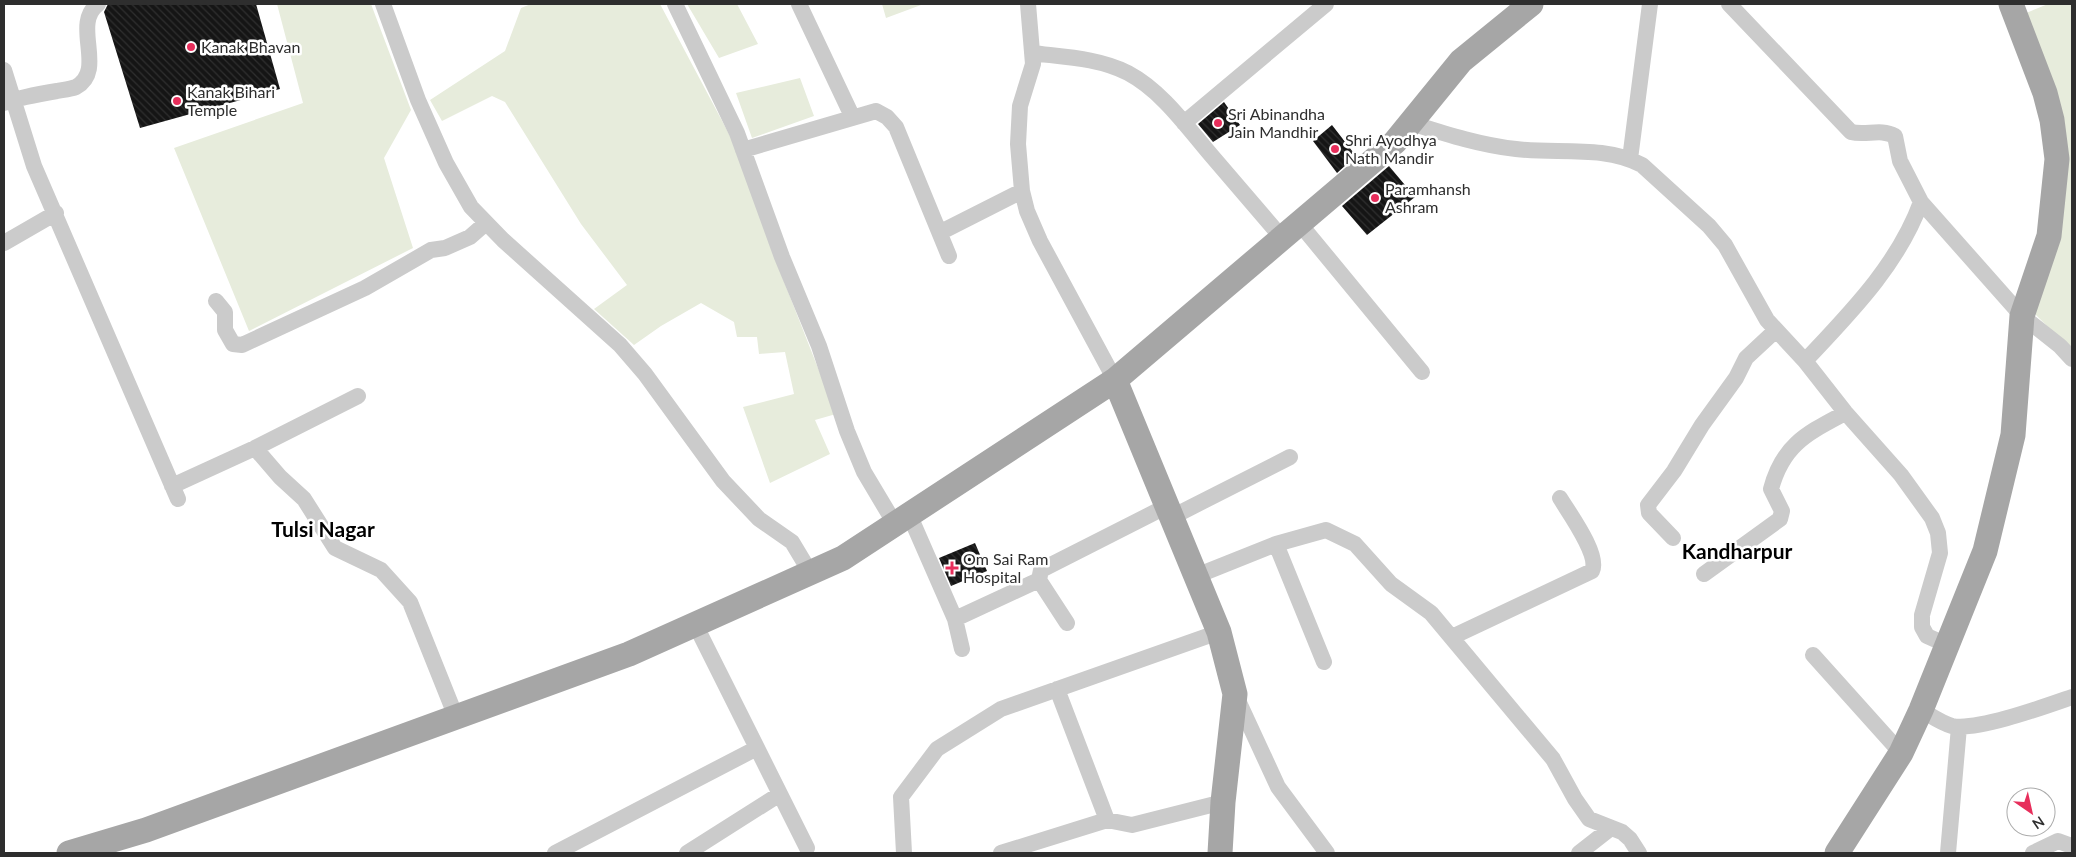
<svg xmlns="http://www.w3.org/2000/svg" width="2076" height="857" font-family="Lato,sans-serif">
	<style>
		.green { fill: #e7ecdc }
		.building { fill: url(#building-back-hatch) }
		.lines { fill: none; stroke-linecap: round; stroke-linejoin: round }
		.street { stroke: #cbcbcb; stroke-width: 16 }
		.primary { stroke: #a6a6a6; stroke-width: 25 }
		.poi-dot { fill: #e72e5b; stroke: #fff; stroke-width: 2 }
		.labels { text-anchor: middle; stroke-width: 5; stroke-linejoin: round; paint-order: stroke }
		.poi-label { font-size: 16px; fill: #2e2e2e; stroke: #fff; text-anchor: start }
		.district-label { font-size: 21px; font-weight: bold; fill: #000; stroke: #fff }
	</style>
	<defs>
		<pattern id="building-back-hatch" width="6" height="6" patternUnits="userSpaceOnUse" patternTransform="scale(1.25)"><rect width="6" height="6" fill="#151515"/><path d="M-1 5l2 2M0 0l6 6M5-1l2 2" fill="none" stroke="#2f2f2f"/></pattern>
	</defs>
	<rect width="100%" height="100%" fill="#fff"/>
	<path class="green" d="M277 4H371L411 110 384 158 413 248 249 331 174 148 303 103Z
		M531 4H660L737 149 774 256 836 414 815 420 830 454 770 483 743 407 794 394 785 352 759 354 757 337H737L734 322 701 303 661 326 634 345 594 309 627 285 581 224 505 102 492 96 442 121 430 100 505 51 521 8Z
		M687 4H737L758 44 719 58Z
		M882 4H921V5L886 18Z
		M2048 4H2072V351L2029 308 2065 165 2019 16Z
		M800 78 814 116 752 138 736 93Z"/>
	<path class="building" d="M108 4H256L280 89 140 128 104 12Z
		M1224 102 1240 125 1213 142 1198 124Z
		M1332 125 1356 156 1337 173 1313 141Z
		M1389 166 1415 197 1367 235 1342 206Z
		M975 543 987 571 951 586 939 558Z"/>
	<g class="lines">
		<path class="street" d="M383 4 418 100 446 163 471 207 503 240 620 345 645 374 723 481 759 519 792 542 810 572
			M675 4 737 133 782 257 819 346 847 431 864 472 895 524
			M799 4 852 116
			M1028 4 1033 64 1020 106 1018 144 1022 191 1027 211 1040 241 1115 380
			M1729 4 1851 132C1866 136 1880 128 1895 136L1900 161 1921 202 2022 316 2060 346 2072 359
			M1032 53C1064 57 1099 58 1128 73 1162 91 1187 127 1211 155 1235 183 1259 211 1283 239
			M4 70 34 166 178 499
			M4 103C21 97 39 94 57 91 62 90 71 89 76 87 107 70 71 24 98 4
			M1184 123 1326 4
			M1411 123C1446 134 1480 145 1516 149 1557 154 1605 145 1642 165L1709 226 1725 245 1767 320 1805 361 1845 412 1901 475 1932 518 1938 533 1940 553 1922 615V627L1927 636 1947 645
			M743 150 876 111 887 117 896 127 949 256
			M1630 159 1650 4
			M1300 224 1422 372
			M941 232 1022 191
			M4 243 56 213
			M216 301 225 312V330L233 344 242 345 365 288 431 250 445 248 470 237 486 223
			M1805 361C1850 313 1898 265 1921 202
			M255 448 358 396
			M172 486 255 448 280 477 304 499 335 548 381 570 410 602 456 717
			M909 514 955 619 962 649
			M1172 517 1290 457
			M1673 538 1649 513 1648 505 1674 471 1702 425 1736 378 1746 358 1776 330
			M1276 544 1324 662
			M1704 574 1780 519 1782 511 1771 489C1783 444 1808 433 1845 413
			M1196 576 1276 544 1326 530 1355 544 1391 584 1431 613 1553 759 1575 799 1589 819 1622 832 1630 839 1639 853
			M955 619 1039 580
			M1067 623 1039 580 1041 570 1167 506
			M695 624 807 848
			M1452 637 1592 571C1600 555 1569 513 1560 498
			M1813 655 1901 753
			M1057 689 1107 820 1132 825 1223 802
			M1236 696 1278 787 1327 853
			M1921 710C1930 715 1941 723 1952 726 1978 731 2046 706 2072 697
			M555 853 757 748
			M687 853 780 794
			M904 853 901 797 937 749 1001 709 1219 632
			M1001 853 1107 820
			M1579 853 1611 828
			M1948 853 1959 727
			M2033 853 2058 841 2069 845 2072 852"/>
		<path class="primary" d="M1115 380 1219 632 1235 694 1223 802 1220 853
			M69 853 146 830 629 654 843 558 1115 380 1395 142 1461 61 1531 4
			M1837 853 1901 753 1921 710 1985 551 2013 435 2022 316 2049 236 2057 159 2052 120 2045 93 2011 4"/>
	</g>
	<g class="poi-dot">
		<circle cx="191" cy="47" r="5"/>
		<circle cx="177" cy="101" r="5"/>
		<circle cx="1218" cy="123" r="5"/>
		<circle cx="1335" cy="149" r="5"/>
		<circle cx="1375" cy="198" r="5"/>
		<path d="M949.5 560.5h5v5h5v5h-5v5h-5v-5h-5v-5h5z"/>
	</g>
	<g class="labels">
		<g class="poi-label">
			<text x="201" y="53">Kanak Bhavan</text>
			<text x="187" y="98">Kanak Bihari<tspan x="187" dy="18">Temple</tspan></text>
			<text x="1228" y="120">Sri Abinandha<tspan x="1228" dy="18">Jain Mandhir</tspan></text>
			<text x="1345" y="146">Shri Ayodhya<tspan x="1345" dy="18">Nath Mandir</tspan></text>
			<text x="1385" y="195">Paramhansh<tspan x="1385" dy="18">Ashram</tspan></text>
			<text x="963" y="565">Om Sai Ram<tspan x="963" dy="18">Hospital</tspan></text>
		</g>
		<g class="district-label">
			<text x="323" y="537">Tulsi Nagar</text>
			<text x="1737" y="559">Kandharpur</text>
		</g>
	</g>
	<rect width="2076" height="857" fill="none" stroke="#2e2e2e" stroke-width="10"/>
	<g transform="translate(2031 812) rotate(146)"><circle r="24" fill="#ffffff" stroke="#ababab"/>
	<path d="M0-4L9 19L0 12L-9 19Z" fill="#e72e5b"/>
	<text y="-8" font-size="14" font-weight="bold" text-anchor="middle" fill="#2e2e2e">N</text>
	</g>
</svg>
